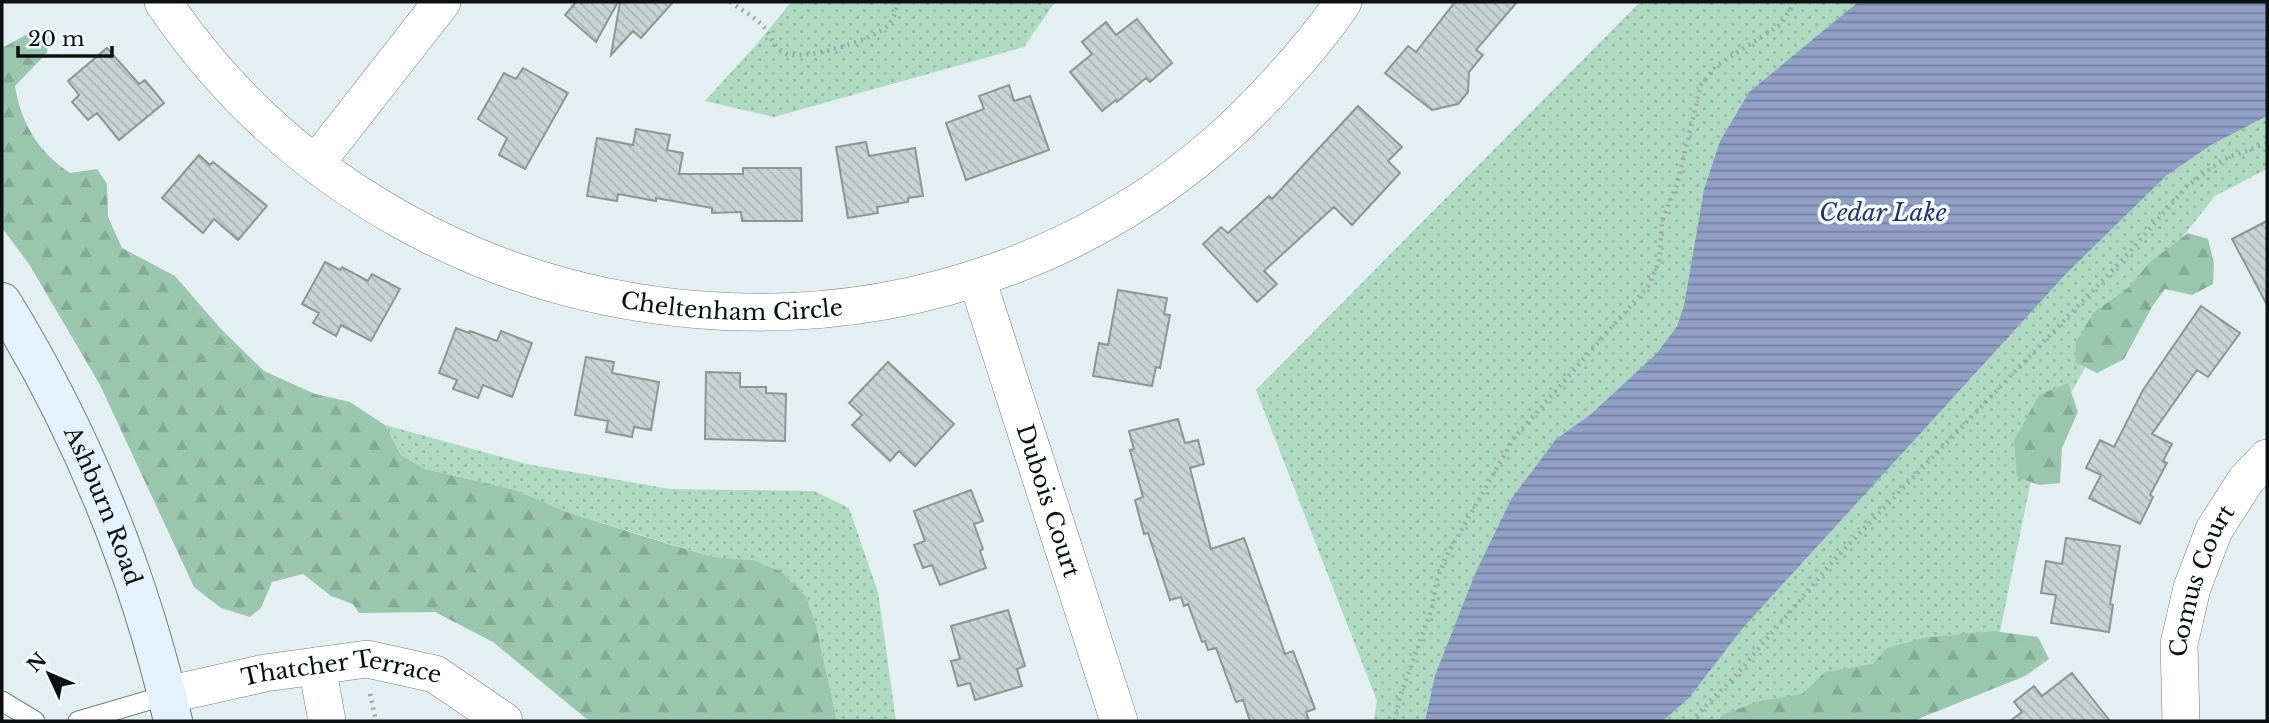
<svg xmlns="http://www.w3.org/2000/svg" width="2269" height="723" font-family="'Libre Baskerville',serif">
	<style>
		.grass { fill: url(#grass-dots) }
		.forest { fill: url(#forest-firs) }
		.water { fill: url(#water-rules) }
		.building { fill: url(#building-back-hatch); stroke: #8b9694; stroke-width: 2 }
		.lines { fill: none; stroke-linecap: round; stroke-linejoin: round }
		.lane-casing { stroke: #727d80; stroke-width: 21 }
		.street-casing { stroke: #727d80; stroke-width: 38 }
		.secondary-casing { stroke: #727d80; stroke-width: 40 }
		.path { stroke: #9da6a8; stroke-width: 4.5; stroke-dasharray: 2 5; stroke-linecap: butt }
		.lane { stroke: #fff; stroke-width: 19 }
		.street { stroke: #fff; stroke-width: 37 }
		.secondary { stroke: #e6f2fb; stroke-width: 38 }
		.labels { text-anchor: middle; stroke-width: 7; stroke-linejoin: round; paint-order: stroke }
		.street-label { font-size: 23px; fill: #0c1011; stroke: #f3fcff }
		.water-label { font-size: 24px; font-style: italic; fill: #243364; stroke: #f3fcff }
	</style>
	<defs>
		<pattern id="grass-dots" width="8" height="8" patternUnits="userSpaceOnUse" patternTransform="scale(1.75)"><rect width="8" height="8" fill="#aedac1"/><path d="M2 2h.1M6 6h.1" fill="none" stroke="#94baa5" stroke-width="1.8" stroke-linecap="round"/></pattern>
		<pattern id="forest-firs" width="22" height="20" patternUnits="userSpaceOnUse" patternTransform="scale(1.75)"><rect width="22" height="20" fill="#9bc6ae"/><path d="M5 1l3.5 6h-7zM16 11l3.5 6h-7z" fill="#84a995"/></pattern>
		<pattern id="water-rules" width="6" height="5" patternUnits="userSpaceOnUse" patternTransform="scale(1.75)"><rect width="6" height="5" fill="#909fc4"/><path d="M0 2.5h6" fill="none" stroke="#74809e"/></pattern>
		<pattern id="building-back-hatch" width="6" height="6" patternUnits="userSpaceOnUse" patternTransform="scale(1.75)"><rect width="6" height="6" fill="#c8d4d2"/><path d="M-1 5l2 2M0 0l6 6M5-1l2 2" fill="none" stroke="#abb5b3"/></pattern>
	</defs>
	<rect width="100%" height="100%" fill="#e4eff2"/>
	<path class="grass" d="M791 2H1055L1024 47 774 117 705 101 756 45Z
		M1640 2H1858L1749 92 1720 141 1704 189 1684 305 1677 326 1657 353 1591 414 1556 439 1511 499 1475 575 1435 675 1425 721H1374L1377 701 1256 390Z
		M2267 116V169L2215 196 2100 341 2036 456 1996 651 1828 721H1663L1689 698 1742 629 2065 275 2166 176 2211 145Z
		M385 425 527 464 670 489 814 491 849 508 878 592 896 721H837L816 625 806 596 782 572 754 560 712 557 567 512 515 490 425 469 401 455Z"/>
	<path class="forest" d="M31 32 49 36 47 53 15 86C21 123 38 152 70 173L97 169 107 184 108 217 122 248 175 276 221 329 264 371 315 394 350 402 385 425 401 455 425 469 515 490 567 512 649 538 712 557 754 560 782 572 806 596 816 625 837 721H589L493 642 435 612 359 613 353 604 331 596 303 574 272 582 261 608 250 617 221 608 194 587 100 385 29 264 2 228V48Z
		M2188 233 2208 239 2214 263 2213 284 2192 295 2165 289 2152 307 2124 359 2097 373 2075 362 2076 342 2094 312 2127 289 2149 263Z
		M2068 383 2078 412 2062 448 2060 483 2039 485 2017 477 2014 441 2039 395Z
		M1993 631 2038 637 2049 659 2025 676 1913 721H1716L1724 714 1760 701 1802 694 1825 672 1873 664 1887 648 1924 638Z"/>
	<path class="water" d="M1858 2H2267V116L2211 145 2166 176 2065 275 1742 629 1689 698 1663 721H1425L1435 675 1475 574 1511 499 1556 439 1591 414 1657 353 1677 326 1684 305 1704 189 1720 141 1749 92Z"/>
	<path class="building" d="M576 2H618L596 42 565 15Z
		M620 2H673L641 38 633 31 611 55Z
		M1455 2H1517L1476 50 1483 55 1469 72 1468 92 1458 104 1432 110 1385 73 1408 46 1416 52Z
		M1137 19 1172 63 1150 82 1146 78 1117 102 1116 100 1102 111 1070 72 1092 54 1082 42 1106 22 1116 35Z
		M107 48 139 84 145 80 164 103 119 140 97 113 88 120 72 102 79 95 68 81Z
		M523 68 568 93 525 169 499 155 507 138 478 119 504 73 516 79Z
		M1009 85 1014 101 1030 96 1049 150 966 180 946 123 984 109 979 96Z
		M1358 106 1402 147 1388 161 1400 173 1352 225 1334 207 1264 271 1277 284 1257 302 1203 244 1221 227 1228 233 1269 196 1272 199Z
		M636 129 670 135 667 150 683 153 679 174H743V168H801L802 221H742L741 212 712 213V208L656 198V201L618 194 617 201 587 196 597 138 633 145Z
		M866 142 869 156 915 148 923 196 908 198V202L877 207 878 213 848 218 836 147Z
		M199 155 210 165 213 162 267 206 238 240 214 219 203 233 162 198Z
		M2267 221V305L2232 239Z
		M325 262 340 270 342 267 368 281 372 274 400 289 371 341 341 325 336 336 313 323 319 313 302 304Z
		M1118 290 1167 298 1164 314 1170 315 1160 368 1156 367 1152 386 1093 376 1099 343 1108 345Z
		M2201 306 2240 333 2208 377 2197 370 2152 434 2172 444 2163 461 2167 463 2150 495 2153 497 2140 524 2089 498 2101 475 2086 468 2100 440 2114 447 2143 390Z
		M456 328 469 333 470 331 497 341 501 331 532 343 512 397 483 385 478 398 453 389 457 380 439 373Z
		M586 357 614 362 612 373 659 382 651 430 634 427 632 437 606 432 608 421 575 415Z
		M888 362 954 424 915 466 899 451 890 461 852 425 862 415 849 403Z
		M706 372 740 373V387H766V393L786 394 785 441 705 439Z
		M1178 419 1185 443 1198 440 1204 464 1190 468 1211 549 1244 538 1285 654 1293 651 1315 709 1306 712 1309 721H1250L1243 700 1236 702 1216 648 1208 650 1205 641 1202 642 1188 604 1184 606 1181 597 1170 600 1148 533 1144 534 1135 500 1143 497 1130 450 1134 449 1129 431Z
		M971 490 983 521 974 524 983 549 980 551 986 568 940 585 932 565 923 568 914 545 925 541 914 511Z
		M2066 538 2120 546 2110 604 2113 605 2109 632 2051 623 2056 595 2041 593 2046 561 2062 564Z
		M1008 610 1025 666 1017 669 1022 686 975 700 970 683 958 686 951 661 960 659 951 626Z
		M2072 673 2110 721H2010L2022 712 2014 702 2034 686 2042 696Z"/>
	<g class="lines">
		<g class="lane-casing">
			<path id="lane" d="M2 701 35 721
				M78 721 167 695"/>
		</g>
		<g class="street-casing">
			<g id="street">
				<path id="s1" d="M163 2C415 374 968 422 1273 88 1298 61 1323 32 1343 2"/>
				<path d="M316 163 442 2"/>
				<path id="s2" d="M977 279 1119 721"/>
				<path d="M317 666 327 721"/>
				<path id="s3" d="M167 695 265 673 367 659 435 674 504 721"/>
				<path id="s4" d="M2181 721 2179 644 2192 588 2214 530 2246 480 2267 458"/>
			</g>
		</g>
		<g class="secondary-casing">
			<g id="secondary">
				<path id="s5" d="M2 302C81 430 140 574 173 721"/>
			</g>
		</g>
		<path class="path" d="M730 2C740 9 752 15 761 24 771 33 772 46 785 53 801 62 874 40 887 26 894 19 896 11 898 2
			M370 694 376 721
			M1395 721 1400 697 1432 608 1437 580 1446 557 1514 438 1648 286 1659 262 1662 221 1677 184 1701 85 1715 67 1781 24 1795 2
			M1691 721 1737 674 1834 560 2126 256 2187 186 2224 159 2267 143"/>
		<use href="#lane" class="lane"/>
		<use href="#street" class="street"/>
		<use href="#secondary" class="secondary"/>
	</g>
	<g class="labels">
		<g class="street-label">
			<text dy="8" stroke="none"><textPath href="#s1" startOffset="672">Cheltenham Circle</textPath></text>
			<text dy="8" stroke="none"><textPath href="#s2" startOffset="233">Dubois Court</textPath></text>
			<text dy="8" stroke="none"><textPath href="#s5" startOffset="228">Ashburn Road</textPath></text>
			<text dy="8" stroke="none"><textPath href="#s4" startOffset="144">Comus Court</textPath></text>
			<text dy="8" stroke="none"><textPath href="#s3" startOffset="178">Thatcher Terrace</textPath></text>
		</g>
		<g class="water-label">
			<text x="1883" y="221">Cedar Lake</text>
		</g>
	</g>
	<rect width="2269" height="723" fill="none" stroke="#0c1011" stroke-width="7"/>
	<g transform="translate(49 674) rotate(314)" stroke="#f3fcff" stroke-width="5" paint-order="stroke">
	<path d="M0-5L12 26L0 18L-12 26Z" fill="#0c1011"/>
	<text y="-10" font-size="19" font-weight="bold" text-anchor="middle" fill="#0c1011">N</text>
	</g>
	<path d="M18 46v10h94v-10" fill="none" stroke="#0c1011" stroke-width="3.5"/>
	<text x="28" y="46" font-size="21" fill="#0c1011" stroke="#f3fcff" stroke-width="5" paint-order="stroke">20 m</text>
</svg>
